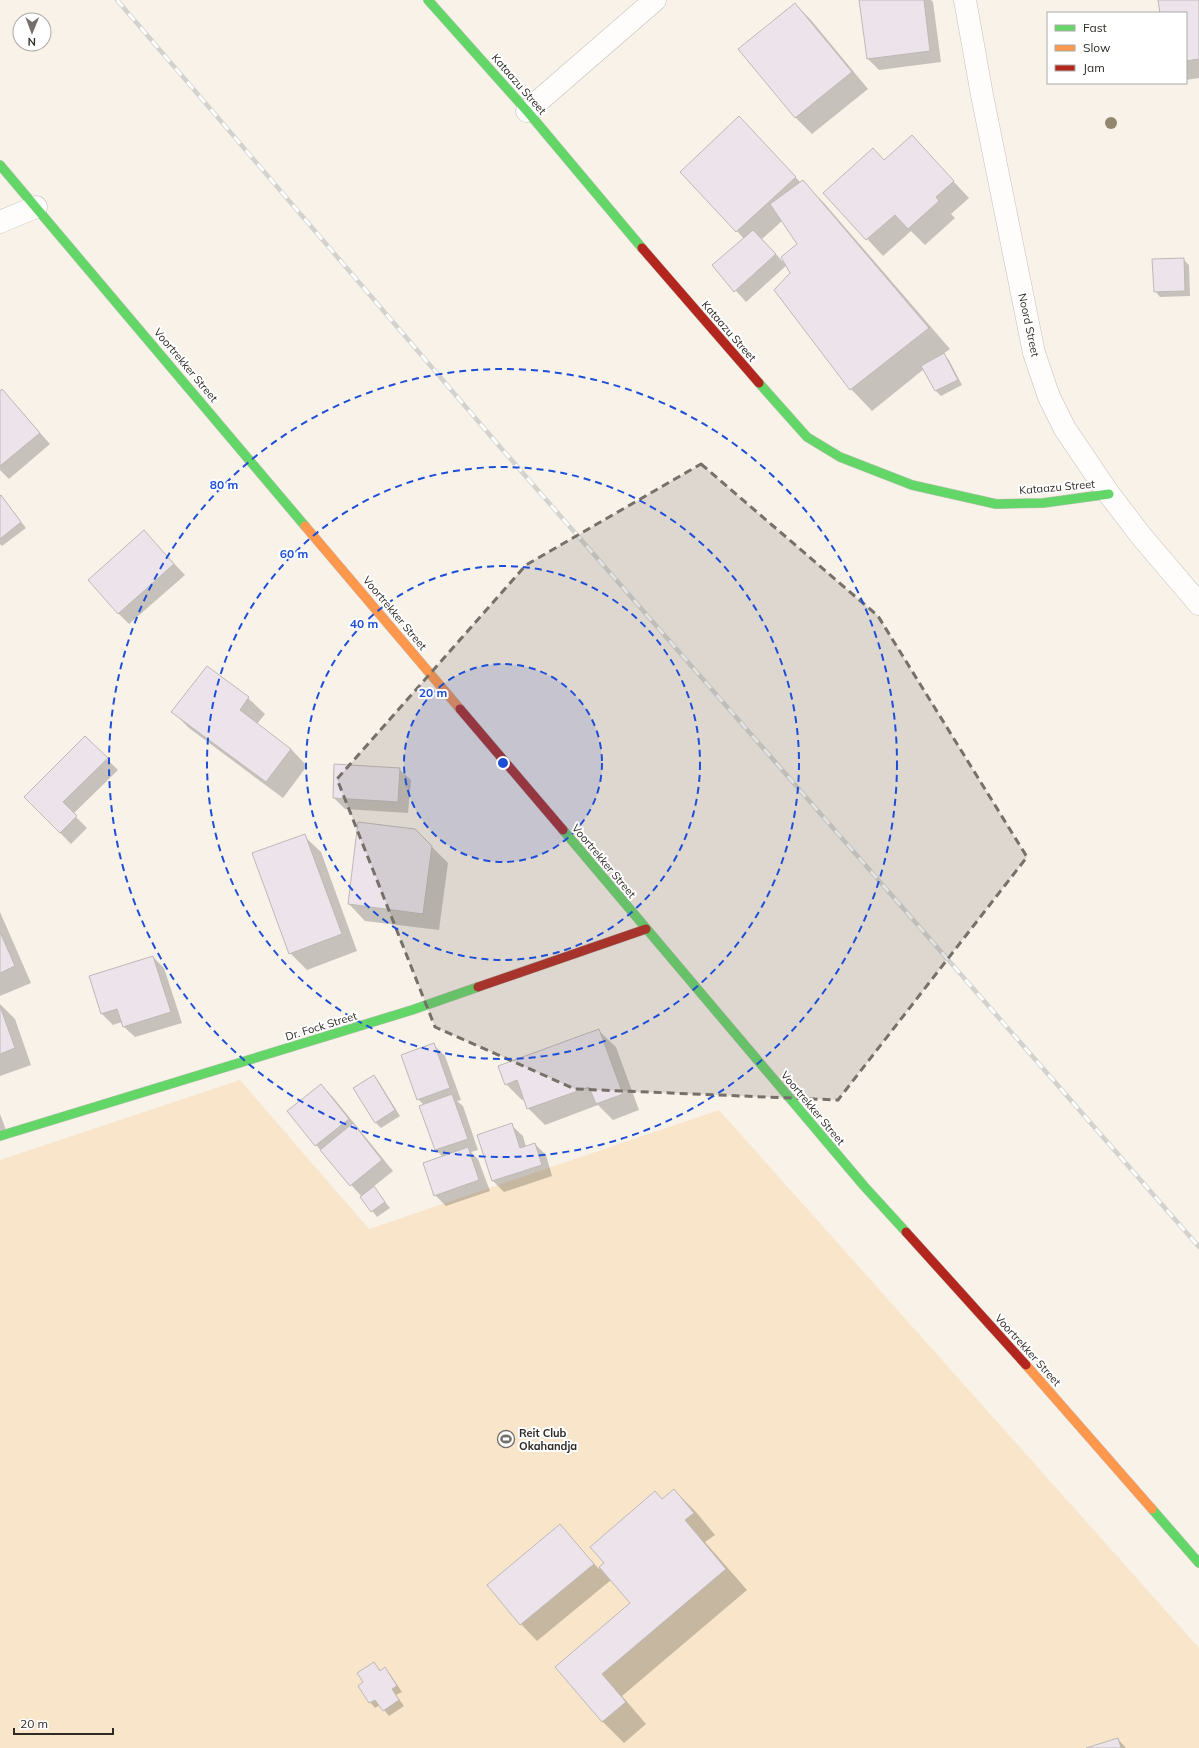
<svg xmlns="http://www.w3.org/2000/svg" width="1199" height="1748" font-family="Mulish,sans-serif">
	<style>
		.green { fill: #f8e5ca }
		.shadow { fill: #0003; fill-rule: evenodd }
		.building { fill: #ece4ea; stroke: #bdb9b7 }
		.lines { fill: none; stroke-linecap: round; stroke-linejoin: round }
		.street-casing { stroke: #c3beb8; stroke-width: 23 }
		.fast-casing { stroke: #c3beb8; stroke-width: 10 }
		.slow-casing { stroke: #c3beb8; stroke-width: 10 }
		.jam-casing { stroke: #c3beb8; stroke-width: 10 }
		.street { stroke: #fefdfc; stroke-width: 22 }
		.fast { stroke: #63d668; stroke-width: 9 }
		.slow { stroke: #ff974d; stroke-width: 9 }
		.jam { stroke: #b3261e; stroke-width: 9 }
		.rail-casing { stroke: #d3d2cf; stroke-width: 4.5 }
		.rail { stroke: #fff; stroke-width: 3; stroke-dasharray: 9; stroke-linecap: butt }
		.tree { fill: #948772 }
		.marked { fill: #757069; fill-opacity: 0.2; stroke: #757069; stroke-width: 3; stroke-dasharray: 8 5; stroke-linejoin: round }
		.ring { fill: none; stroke: #1d4ed8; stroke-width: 2; stroke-dasharray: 7 5 }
		.labels { text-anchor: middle; stroke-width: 4; stroke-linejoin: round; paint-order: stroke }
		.street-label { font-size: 11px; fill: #2e2a24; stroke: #fff }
		.poi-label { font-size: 11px; font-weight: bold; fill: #2e2a24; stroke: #fff; text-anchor: start }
		.centre { fill: #1d4ed8; stroke: #fff; stroke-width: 2 }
		.ring-label { font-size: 12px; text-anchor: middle; font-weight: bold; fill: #1d4ed8; stroke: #fff; stroke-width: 4; stroke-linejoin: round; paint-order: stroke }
	</style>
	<rect width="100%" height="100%" fill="#f8f2e9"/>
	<path class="green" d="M240 1080 369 1229 719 1110 1199 1648V1748H0V1160Z"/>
	<path class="shadow" d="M860 0H931L933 2 941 62 879 70 868 59Z
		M1159 0H1199V78L1186 80V13H1162Z
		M795 4 811 20 868 89 812 134 796 118 739 49Z
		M755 134 801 183 802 181 824 203 950 349 943 354 949 360 962 385 941 396 936 391 924 369 872 411 851 389 775 290 791 273 787 265 746 302 713 265 744 239 737 231ZM782 221 799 245 786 265 762 239Z
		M912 137 969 198 951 214 955 218 925 245 911 231 883 256 825 193 885 161Z
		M1183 259 1189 265 1190 296 1160 297 1155 291Z
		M2 390 50 444 9 479 0 470V392Z
		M0 497 6 502 26 528 2 546 0 544Z
		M144 532 185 575 129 624 118 613Z
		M248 698 265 714 257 724 291 749 307 766 283 798 189 728 173 712Z
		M85 738 118 770 73 814 87 828 71 844 25 797Z
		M399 769 411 780 408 813 345 809 334 798Z
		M359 823 415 830 448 863 439 930 365 921 349 904Z
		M304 836 321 852 357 951 307 970 290 953Z
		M0 912 31 983 0 996Z
		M153 957 164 968 182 1023 135 1037 123 1026 122 1022 113 1025 102 1014 91 976Z
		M0 1004 15 1019 31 1065 0 1076Z
		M599 1031 616 1047 639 1110 613 1120 598 1105 545 1125 528 1108 525 1099 522 1100 506 1084Z
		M434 1045 445 1056 461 1100 457 1101 463 1106 478 1150 471 1152 478 1159 490 1191 446 1206 435 1195 443 1157 436 1150 420 1107 424 1105 418 1099Z
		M374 1076 379 1082 400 1116 381 1128 376 1123Z
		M321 1085 332 1096 393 1171 373 1187 390 1208 377 1217 362 1197 316 1145 288 1111Z
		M0 1114 6 1130 0 1132Z
		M511 1125 523 1136 526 1147 535 1144 546 1155 552 1176 504 1192 493 1181 478 1136Z
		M674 1490 696 1512 715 1535 705 1542 747 1590 622 1696 646 1724 624 1743 603 1722 556 1667 631 1603 611 1580 537 1641 521 1624 488 1585 560 1526 599 1569 663 1500Z
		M373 1663 381 1671 385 1669 390 1674 402 1692 396 1695 404 1706 389 1716 380 1705 375 1708 370 1702 364 1682Z
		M1118 1739 1126 1748H1089Z"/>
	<path class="building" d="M859 0H924L930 51 867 59Z
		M1158 0H1199V59L1186 61V13H1160Z
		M795 3 852 72 795 118 738 49Z
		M739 116 796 177 736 232 680 172Z
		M912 135 954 181 936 197 939 201 908 229 895 215 866 240 823 193 873 148 884 160Z
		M803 180 929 328 850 390 774 290 790 273 781 257 797 244 770 204Z
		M753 230 776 254 734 292 712 265Z
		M1184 258 1185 291 1154 292 1152 259Z
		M944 353 958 380 935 391 921 366Z
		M2 389 40 433 0 466V391Z
		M1 495 21 522 0 539V496Z
		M144 530 174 564 118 614 88 580Z
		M207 666 249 697 240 710 291 749 266 782 171 712Z
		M85 736 108 758 63 802 77 816 60 833 24 797Z
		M334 764 400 768 398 802 333 798Z
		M358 822 415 829 432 846 423 914 348 904Z
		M305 834 342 934 289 954 252 853Z
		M0 932 15 966 0 973Z
		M153 956 171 1012 123 1027 117 1009 101 1014 89 976Z
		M0 1006 15 1048 0 1054Z
		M599 1029 623 1094 596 1104 589 1087 527 1109 517 1080 505 1085 498 1066Z
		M434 1043 450 1088 417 1100 401 1055Z
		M374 1075 395 1110 375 1123 353 1088Z
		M321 1084 349 1119 315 1146 287 1111Z
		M452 1094 468 1139 435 1150 419 1106Z
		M353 1123 382 1160 350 1186 320 1150Z
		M512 1123 520 1148 535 1143 542 1165 492 1181 477 1135Z
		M468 1147 479 1180 434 1196 423 1163Z
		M374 1186 385 1202 371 1212 360 1197Z
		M674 1489 694 1513 685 1520 726 1569 602 1674 626 1702 602 1722 555 1667 630 1603 599 1567 604 1563 590 1547 655 1491 662 1499Z
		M560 1524 594 1564 520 1625 487 1585Z
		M374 1662 380 1671 385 1667 397 1686 392 1689 399 1700 383 1711 375 1700 369 1703 358 1686 363 1682 357 1673Z
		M1118 1738 1121 1748H1086Z"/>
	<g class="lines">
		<g class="street-casing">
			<path id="street" d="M965 0 982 95 1034 353 1049 397 1065 429 1109 494 1142 537 1199 604
				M527 111 655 0
				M0 222 36 207"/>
		</g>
		<g class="fast-casing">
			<path id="fast" d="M428 0 527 111 642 248
				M0 165 305 526
				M759 383 807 437 840 457 912 485 996 504 1043 503 1109 494
				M563 830 864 1186 906 1232
				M0 1136 412 1010 478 987
				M1152 1509 1199 1563"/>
		</g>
		<g class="slow-casing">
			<path id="slow" d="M305 526 460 709
				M1026 1365 1152 1509"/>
		</g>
		<g class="jam-casing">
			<path id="jam" d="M642 248 759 383
				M460 709 563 830
				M478 987 646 929
				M906 1232 1026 1365"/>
		</g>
		<use href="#street" class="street"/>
		<use href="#fast" class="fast"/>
		<use href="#slow" class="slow"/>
		<use href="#jam" class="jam"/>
		<g class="rail-casing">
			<path id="rail" d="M117 0 501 448 1199 1247"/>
		</g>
		<use href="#rail" class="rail"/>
	</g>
	<circle class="tree" cx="1111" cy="123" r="6"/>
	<path class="marked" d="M701 464 878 616 1027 857 838 1100 575 1089 435 1027 337 779 526 565Z"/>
	<circle cx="503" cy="763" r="99" fill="#1d4ed8" fill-opacity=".12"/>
	<g class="ring">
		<circle cx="503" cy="763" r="99"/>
		<circle cx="503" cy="763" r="197"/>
		<circle cx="503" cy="763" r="296"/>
		<circle cx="503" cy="763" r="394"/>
	</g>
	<defs>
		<g id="stadium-ring" transform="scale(0.9)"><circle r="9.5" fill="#fff" stroke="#757069" stroke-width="1.5"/><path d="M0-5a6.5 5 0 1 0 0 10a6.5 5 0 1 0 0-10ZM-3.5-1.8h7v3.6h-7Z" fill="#757069"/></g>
	</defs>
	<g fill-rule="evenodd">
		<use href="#stadium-ring" x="506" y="1439"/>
	</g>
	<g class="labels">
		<g class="street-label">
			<text transform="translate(519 84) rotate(49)" y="4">Kataazu Street</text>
			<text transform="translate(1029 325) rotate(78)" y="4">Noord Street</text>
			<text transform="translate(729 331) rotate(49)" y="4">Kataazu Street</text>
			<text transform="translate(186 365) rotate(50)" y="4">Voortrekker Street</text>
			<text transform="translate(1057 487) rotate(-5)" y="4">Kataazu Street</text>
			<text transform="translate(395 613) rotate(50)" y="4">Voortrekker Street</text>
			<text transform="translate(604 861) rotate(50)" y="4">Voortrekker Street</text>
			<text transform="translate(321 1026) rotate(-17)" y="4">Dr. Fock Street</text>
			<text transform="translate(813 1108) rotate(50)" y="4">Voortrekker Street</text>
			<text transform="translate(1028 1350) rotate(48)" y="4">Voortrekker Street</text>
		</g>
		<g class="poi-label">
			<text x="519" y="1437">Reit Club<tspan x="519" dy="13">Okahandja</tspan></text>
		</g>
	</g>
	<circle cx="503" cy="763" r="6" class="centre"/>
	<g class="ring-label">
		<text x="224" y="489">80 m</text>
		<text x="294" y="558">60 m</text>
		<text x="364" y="628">40 m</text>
		<text x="433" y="697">20 m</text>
	</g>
	<rect x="1047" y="12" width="140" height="72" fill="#ffffff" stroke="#abaaa7"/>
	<rect x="1055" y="25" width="20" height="6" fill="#63d668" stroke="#abaaa7"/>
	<text x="1083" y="32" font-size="12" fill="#2e2a24">Fast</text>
	<rect x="1055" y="45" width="20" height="6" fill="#ff974d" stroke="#abaaa7"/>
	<text x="1083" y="52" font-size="12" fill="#2e2a24">Slow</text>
	<rect x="1055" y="65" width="20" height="6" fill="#b3261e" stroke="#abaaa7"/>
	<text x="1083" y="72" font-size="12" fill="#2e2a24">Jam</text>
	<g transform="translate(32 32) rotate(181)"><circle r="19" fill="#ffffff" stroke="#abaaa7"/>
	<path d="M0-3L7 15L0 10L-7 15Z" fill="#757069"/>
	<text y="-6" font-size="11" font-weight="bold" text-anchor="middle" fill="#2e2a24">N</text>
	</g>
	<path d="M14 1728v6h99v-6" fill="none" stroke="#2e2a24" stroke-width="2"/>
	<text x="20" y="1728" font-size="12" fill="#2e2a24" stroke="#ffffff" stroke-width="3" paint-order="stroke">20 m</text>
</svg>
